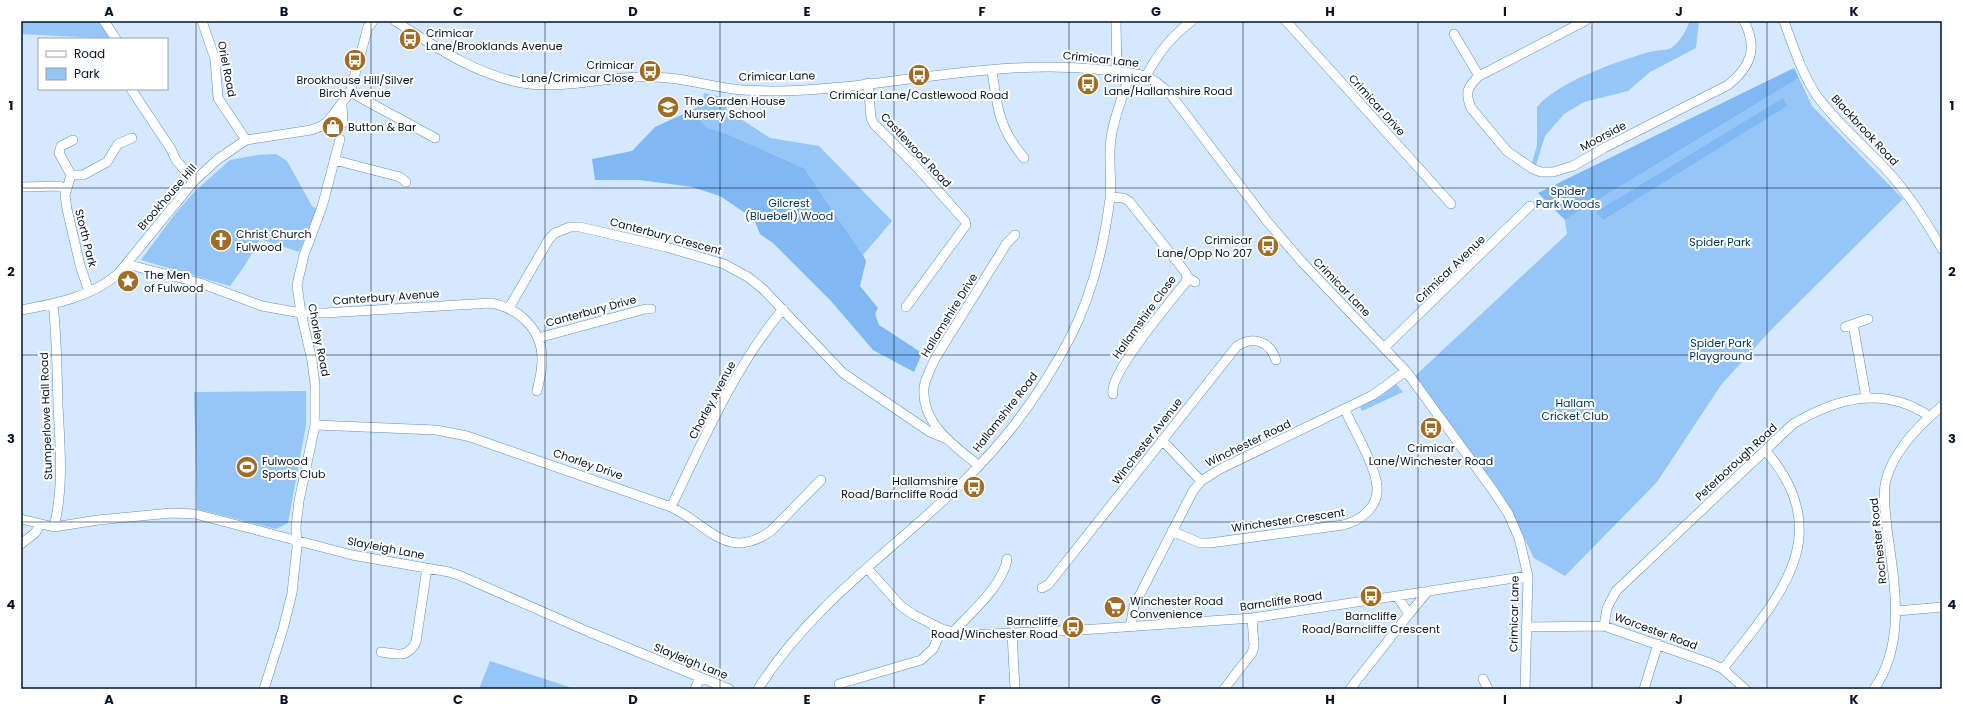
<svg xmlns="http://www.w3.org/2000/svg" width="1963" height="710" font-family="Poppins,sans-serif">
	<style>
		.green { fill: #96c5f8 }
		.forest { fill: #80b8f3 }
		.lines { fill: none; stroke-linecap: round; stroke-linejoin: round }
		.minor-casing { stroke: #5f90c3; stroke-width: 10 }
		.minor { stroke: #fff; stroke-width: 9 }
		.grid { fill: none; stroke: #021326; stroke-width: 1; stroke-opacity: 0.55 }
		.labels { text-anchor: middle; stroke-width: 4; stroke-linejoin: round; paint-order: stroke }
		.poi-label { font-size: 11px; fill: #021326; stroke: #fff; text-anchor: start }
		.street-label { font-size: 11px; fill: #021326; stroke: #fff }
		.park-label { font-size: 11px; fill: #003764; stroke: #fff }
		.neatline { fill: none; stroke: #021326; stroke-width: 1.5 }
		.grid-label { font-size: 13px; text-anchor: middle; font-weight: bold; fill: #021326 }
	</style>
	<rect width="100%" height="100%" fill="#d4e8ff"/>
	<path class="green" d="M21 21H108L116 30 119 39 21 34Z
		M1690 21H1699L1696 48 1650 72 1628 91 1584 102 1564 114 1545 136 1536 165 1532 163 1537 145V107C1558 82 1615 62 1646 53 1654 50 1664 51 1671 48 1681 41 1685 32 1690 21Z
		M1799 78 1812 106 1903 199 1770 331 1721 385 1657 482 1565 576 1534 558 1503 496 1415 376 1567 234 1565 220Z
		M704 93 726 98 725 104 727 110 770 138 819 146 892 221 863 255 804 168 727 134 706 127 692 110 702 104Z
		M276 154 287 161 312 206 317 209 299 252 260 239 245 265 230 286 141 260 175 214 194 192 230 160 258 155Z
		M1396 384 1403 392 1362 411 1360 407 1382 395Z
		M306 391V425L288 523 276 529 197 509 194 392Z
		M490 661 575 689H479Z"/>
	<path class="forest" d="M1794 68 1799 78 1565 220 1538 193Z
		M1783 98 1787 106 1603 220 1596 212Z
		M692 110 706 127 727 134 804 168 863 255 866 261 860 286 878 308 875 314 879 325 922 353 914 372 873 350 831 301 773 243 760 234 754 219 720 196 692 187 640 180H595L592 159 632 151 655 127Z"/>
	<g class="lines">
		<g class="minor-casing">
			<path id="minor" d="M104 21 116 39
				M202 21 215 59 218 98 246 140
				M395 21C433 45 471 72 517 82 556 90 597 79 637 77 671 75 699 84 733 89 749 91 765 91 781 91 885 89 989 59 1094 69 1110 71 1129 71 1145 76 1155 80 1164 88 1171 95L1266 220 1302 262 1406 371 1492 489 1508 513 1519 538 1528 576 1525 689
				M1116 21 1117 72
				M1286 21 1451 204
				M1585 21 1479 76C1467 87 1465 93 1471 108L1507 151 1533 169 1541 172H1553L1573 166 1604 148 1728 85C1751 67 1758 48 1744 21
				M1784 21C1793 46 1802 74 1817 96 1839 126 1868 149 1892 176 1912 199 1927 223 1942 249
				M1454 34 1479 76
				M992 70C997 108 999 128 1024 158
				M1146 76C1158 54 1171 36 1192 21
				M868 83 871 118 874 124 915 165 965 221 966 225 906 307
				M131 89 171 149 176 160 194 181
				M350 92 435 138
				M342 105 343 123
				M73 140 61 146 59 153 71 175 65 195 67 209 80 265 89 292
				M334 160 400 177 406 182
				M71 175H83L107 162 118 144 132 138
				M23 187 59 186 66 189
				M1110 197 1123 198 1129 201 1186 273 1187 277 1195 282
				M126 264 200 283 262 306 301 313H325L491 303C519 308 543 330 542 361 542 371 539 382 537 391
				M53 304C57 338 57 371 58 405 60 445 64 487 54 527
				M509 308 549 239 555 233 570 227H580L666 247 724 264 748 277 763 289 843 373 930 432 945 438
				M21 310C55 304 91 297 118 274L194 181 218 159 246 140 311 130 322 126 329 120 350 92 368 27 373 21
				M1853 324 1866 397
				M1845 327 1868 319
				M538 338 645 309H651
				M1385 347 1530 206
				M1113 394C1108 374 1172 300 1186 282L1187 277
				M315 425 436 430 467 436 671 507C709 525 727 562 771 531L821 480
				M1162 440 1201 481
				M978 465C955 446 921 424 924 388 925 377 932 367 936 357L1007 243 1015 235
				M671 507C704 439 734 368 783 309
				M21 519 54 527 98 520 171 513 195 514 352 555 449 572 461 576 589 632 729 689
				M1172 531 1200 543H1210L1343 525C1360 521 1379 507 1377 487 1376 467 1354 430 1345 410
				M21 544 35 533 40 525
				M867 568 901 606 914 615 942 629 966 635 1081 630 1252 618 1528 576
				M1042 588 1048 585 1237 346C1254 335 1270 342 1276 360
				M1897 611 1942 607
				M1409 614 1428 591
				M1604 626 1607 608 1616 591 1793 424C1837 398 1883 385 1929 416
				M1130 627 1134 606 1193 491 1201 481 1220 469 1373 395 1406 371
				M1526 627 1604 626 1710 663 1723 669 1745 689
				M952 633C970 614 1004 584 1007 559
				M1012 633 1015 689
				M381 652C397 654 407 659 416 642L427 568
				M1723 669C1777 599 1840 536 1765 450
				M1483 679 1488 689
				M839 684 921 660 933 649 942 629
				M264 689 283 629 292 593 297 547 296 527 299 501 315 425V384L312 361 301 313 297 285 304 255 322 207 340 139
				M695 689 700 678
				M758 689C813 602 894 550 966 479 1007 439 1043 389 1070 338 1092 295 1104 246 1110 198 1112 178 1108 158 1111 138 1114 116 1124 94 1130 73
				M1224 689 1252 653 1254 646 1252 618
				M1350 689 1409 614 1397 596
				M1644 689 1658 644
				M1874 689C1907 642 1894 581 1887 529 1886 513 1882 496 1886 480 1894 450 1919 425 1942 406"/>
		</g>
		<use href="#minor" class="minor"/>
	</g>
	<path class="grid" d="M196 21V689M371 21V689M545 21V689M720 21V689M894 21V689M1069 21V689M1243 21V689M1418 21V689M1592 21V689M1767 21V689M21 188H1942M21 355H1942M21 522H1942"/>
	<defs>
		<g id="bus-disc" transform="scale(1.15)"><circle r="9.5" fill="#a16d25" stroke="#fff"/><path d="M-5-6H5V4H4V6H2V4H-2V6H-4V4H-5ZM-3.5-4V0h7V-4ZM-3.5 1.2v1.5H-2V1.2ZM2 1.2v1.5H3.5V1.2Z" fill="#fff"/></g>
		<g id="school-disc" transform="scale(1.15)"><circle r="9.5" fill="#a16d25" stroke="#fff"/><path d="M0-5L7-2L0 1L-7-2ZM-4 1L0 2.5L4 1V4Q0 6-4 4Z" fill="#fff"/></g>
		<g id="shop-disc" transform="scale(1.15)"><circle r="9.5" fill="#a16d25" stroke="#fff"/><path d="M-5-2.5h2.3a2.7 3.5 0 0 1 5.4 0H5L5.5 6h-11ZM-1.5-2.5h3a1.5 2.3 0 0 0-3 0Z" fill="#fff"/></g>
		<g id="church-disc" transform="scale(1.15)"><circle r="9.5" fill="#a16d25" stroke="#fff"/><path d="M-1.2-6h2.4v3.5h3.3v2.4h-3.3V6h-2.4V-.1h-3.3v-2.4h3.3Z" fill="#fff"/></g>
		<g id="sight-disc" transform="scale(1.15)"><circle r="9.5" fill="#a16d25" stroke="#fff"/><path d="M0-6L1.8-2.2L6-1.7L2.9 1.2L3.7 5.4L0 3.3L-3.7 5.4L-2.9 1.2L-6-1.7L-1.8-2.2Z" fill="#fff"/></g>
		<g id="stadium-disc" transform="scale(1.15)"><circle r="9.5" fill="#a16d25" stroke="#fff"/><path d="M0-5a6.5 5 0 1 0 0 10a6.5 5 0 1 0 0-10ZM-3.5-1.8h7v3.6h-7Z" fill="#fff"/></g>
		<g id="supermarket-disc" transform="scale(1.15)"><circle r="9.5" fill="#a16d25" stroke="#fff"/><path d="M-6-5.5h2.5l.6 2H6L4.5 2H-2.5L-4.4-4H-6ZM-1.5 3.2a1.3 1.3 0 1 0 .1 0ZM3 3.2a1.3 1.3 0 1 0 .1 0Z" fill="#fff"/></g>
	</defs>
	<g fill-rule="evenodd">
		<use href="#bus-disc" x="410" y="39"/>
		<use href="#bus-disc" x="355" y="60"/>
		<use href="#bus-disc" x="650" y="71"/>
		<use href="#bus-disc" x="919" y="75"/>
		<use href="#bus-disc" x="1088" y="84"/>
		<use href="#school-disc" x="668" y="107"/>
		<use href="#shop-disc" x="333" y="127"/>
		<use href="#church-disc" x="221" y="240"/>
		<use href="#bus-disc" x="1268" y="246"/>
		<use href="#sight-disc" x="128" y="281"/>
		<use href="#bus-disc" x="1431" y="428"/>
		<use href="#stadium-disc" x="247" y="467"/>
		<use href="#bus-disc" x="974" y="487"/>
		<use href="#bus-disc" x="1371" y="596"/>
		<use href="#supermarket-disc" x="1115" y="607"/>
		<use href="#bus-disc" x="1073" y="627"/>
	</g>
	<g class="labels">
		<g class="poi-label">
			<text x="426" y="37">Crimicar<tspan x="426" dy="13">Lane/Brooklands Avenue</tspan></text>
			<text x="634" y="69" text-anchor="end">Crimicar<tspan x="634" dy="13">Lane/Crimicar Close</tspan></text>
			<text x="1104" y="82">Crimicar<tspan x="1104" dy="13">Lane/Hallamshire Road</tspan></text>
			<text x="355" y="84" text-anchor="middle">Brookhouse Hill/Silver<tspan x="355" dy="13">Birch Avenue</tspan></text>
			<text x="919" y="99" text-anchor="middle">Crimicar Lane/Castlewood Road</text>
			<text x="684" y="105">The Garden House<tspan x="684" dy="13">Nursery School</tspan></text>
			<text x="348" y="131">Button &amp; Bar</text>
			<text x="236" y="238">Christ Church<tspan x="236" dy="13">Fulwood</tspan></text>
			<text x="1252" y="244" text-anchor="end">Crimicar<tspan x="1252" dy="13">Lane/Opp No 207</tspan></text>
			<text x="144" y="279">The Men<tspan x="144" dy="13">of Fulwood</tspan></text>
			<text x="1431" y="452" text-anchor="middle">Crimicar<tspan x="1431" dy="13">Lane/Winchester Road</tspan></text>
			<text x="262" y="465">Fulwood<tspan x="262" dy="13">Sports Club</tspan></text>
			<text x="958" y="485" text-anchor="end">Hallamshire<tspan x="958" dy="13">Road/Barncliffe Road</tspan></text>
			<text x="1130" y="605">Winchester Road<tspan x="1130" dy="13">Convenience</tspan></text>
			<text x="1371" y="620" text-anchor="middle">Barncliffe<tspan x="1371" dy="13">Road/Barncliffe Crescent</tspan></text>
			<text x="1058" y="625" text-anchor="end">Barncliffe<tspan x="1058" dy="13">Road/Winchester Road</tspan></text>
		</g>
		<g class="street-label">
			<text transform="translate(1101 59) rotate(6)" y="4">Crimicar Lane</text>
			<text transform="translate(227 69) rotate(79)" y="4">Oriel Road</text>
			<text transform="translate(777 76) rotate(-1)" y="4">Crimicar Lane</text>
			<text transform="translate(1377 105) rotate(48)" y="4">Crimicar Drive</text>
			<text transform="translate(1865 130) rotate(47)" y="4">Blackbrook Road</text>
			<text transform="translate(1603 136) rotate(-28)" y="4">Moorside</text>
			<text transform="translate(916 150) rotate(47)" y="4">Castlewood Road</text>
			<text transform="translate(167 197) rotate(-49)" y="4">Brookhouse Hill</text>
			<text transform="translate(666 236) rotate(15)" y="4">Canterbury Crescent</text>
			<text transform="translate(86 238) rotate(76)" y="4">Storth Park</text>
			<text transform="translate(1450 269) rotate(-44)" y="4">Crimicar Avenue</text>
			<text transform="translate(1342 287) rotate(46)" y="4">Crimicar Lane</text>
			<text transform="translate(386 297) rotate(-4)" y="4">Canterbury Avenue</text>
			<text transform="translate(591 311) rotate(-15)" y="4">Canterbury Drive</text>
			<text transform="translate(949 315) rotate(-58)" y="4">Hallamshire Drive</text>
			<text transform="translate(1144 317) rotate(-54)" y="4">Hallamshire Close</text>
			<text transform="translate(319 340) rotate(79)" y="4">Chorley Road</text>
			<text transform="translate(712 400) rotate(-62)" y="4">Chorley Avenue</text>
			<text transform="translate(1005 412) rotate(-52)" y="4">Hallamshire Road</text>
			<text transform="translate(46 416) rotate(-92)" y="4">Stumperlowe Hall Road</text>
			<text transform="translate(1147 441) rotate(-52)" y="4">Winchester Avenue</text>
			<text transform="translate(1248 443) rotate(-26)" y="4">Winchester Road</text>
			<text transform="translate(1736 462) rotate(-43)" y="4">Peterborough Road</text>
			<text transform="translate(588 464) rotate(19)" y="4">Chorley Drive</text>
			<text transform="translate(1288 520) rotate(-8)" y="4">Winchester Crescent</text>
			<text transform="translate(1878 541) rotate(-96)" y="4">Rochester Road</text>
			<text transform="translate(386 548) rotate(11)" y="4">Slayleigh Lane</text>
			<text transform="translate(1281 601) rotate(-8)" y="4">Barncliffe Road</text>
			<text transform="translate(1514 614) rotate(-89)" y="4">Crimicar Lane</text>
			<text transform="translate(1656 631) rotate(20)" y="4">Worcester Road</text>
			<text transform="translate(691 661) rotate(22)" y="4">Slayleigh Lane</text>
		</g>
		<g class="park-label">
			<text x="1568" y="195">Spider<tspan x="1568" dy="13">Park Woods</tspan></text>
			<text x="789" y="207">Gilcrest<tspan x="789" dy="13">(Bluebell) Wood</tspan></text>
			<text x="1720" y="246">Spider Park</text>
			<text x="1721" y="347">Spider Park<tspan x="1721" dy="13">Playground</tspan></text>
			<text x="1575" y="407">Hallam<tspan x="1575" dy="13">Cricket Club</tspan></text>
		</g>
	</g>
	<rect width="1963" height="710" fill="none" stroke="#ffffff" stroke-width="44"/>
	<rect x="38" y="38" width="130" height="52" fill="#ffffff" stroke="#9aa1a8"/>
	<rect x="46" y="51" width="20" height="6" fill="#ffffff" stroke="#9aa1a8"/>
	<text x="74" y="58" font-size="12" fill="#021326">Road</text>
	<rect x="46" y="68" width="20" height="12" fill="#96c5f8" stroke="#9aa1a8"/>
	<text x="74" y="78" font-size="12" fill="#021326">Park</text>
	<rect x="22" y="22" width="1919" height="666" class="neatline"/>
	<g class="grid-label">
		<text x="109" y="16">A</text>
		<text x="284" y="16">B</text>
		<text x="458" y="16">C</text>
		<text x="633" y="16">D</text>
		<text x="807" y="16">E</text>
		<text x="982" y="16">F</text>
		<text x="1156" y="16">G</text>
		<text x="1330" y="16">H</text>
		<text x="1505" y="16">I</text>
		<text x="1679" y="16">J</text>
		<text x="1854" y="16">K</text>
		<text x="11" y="110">1</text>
		<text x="1952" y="110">1</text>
		<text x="11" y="276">2</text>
		<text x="1952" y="276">2</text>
		<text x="11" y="443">3</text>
		<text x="1952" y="443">3</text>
		<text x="11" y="609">4</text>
		<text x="1952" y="609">4</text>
		<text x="109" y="704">A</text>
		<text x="284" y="704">B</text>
		<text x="458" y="704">C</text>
		<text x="633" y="704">D</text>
		<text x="807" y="704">E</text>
		<text x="982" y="704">F</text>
		<text x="1156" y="704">G</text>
		<text x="1330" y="704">H</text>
		<text x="1505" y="704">I</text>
		<text x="1679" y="704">J</text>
		<text x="1854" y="704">K</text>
	</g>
</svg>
